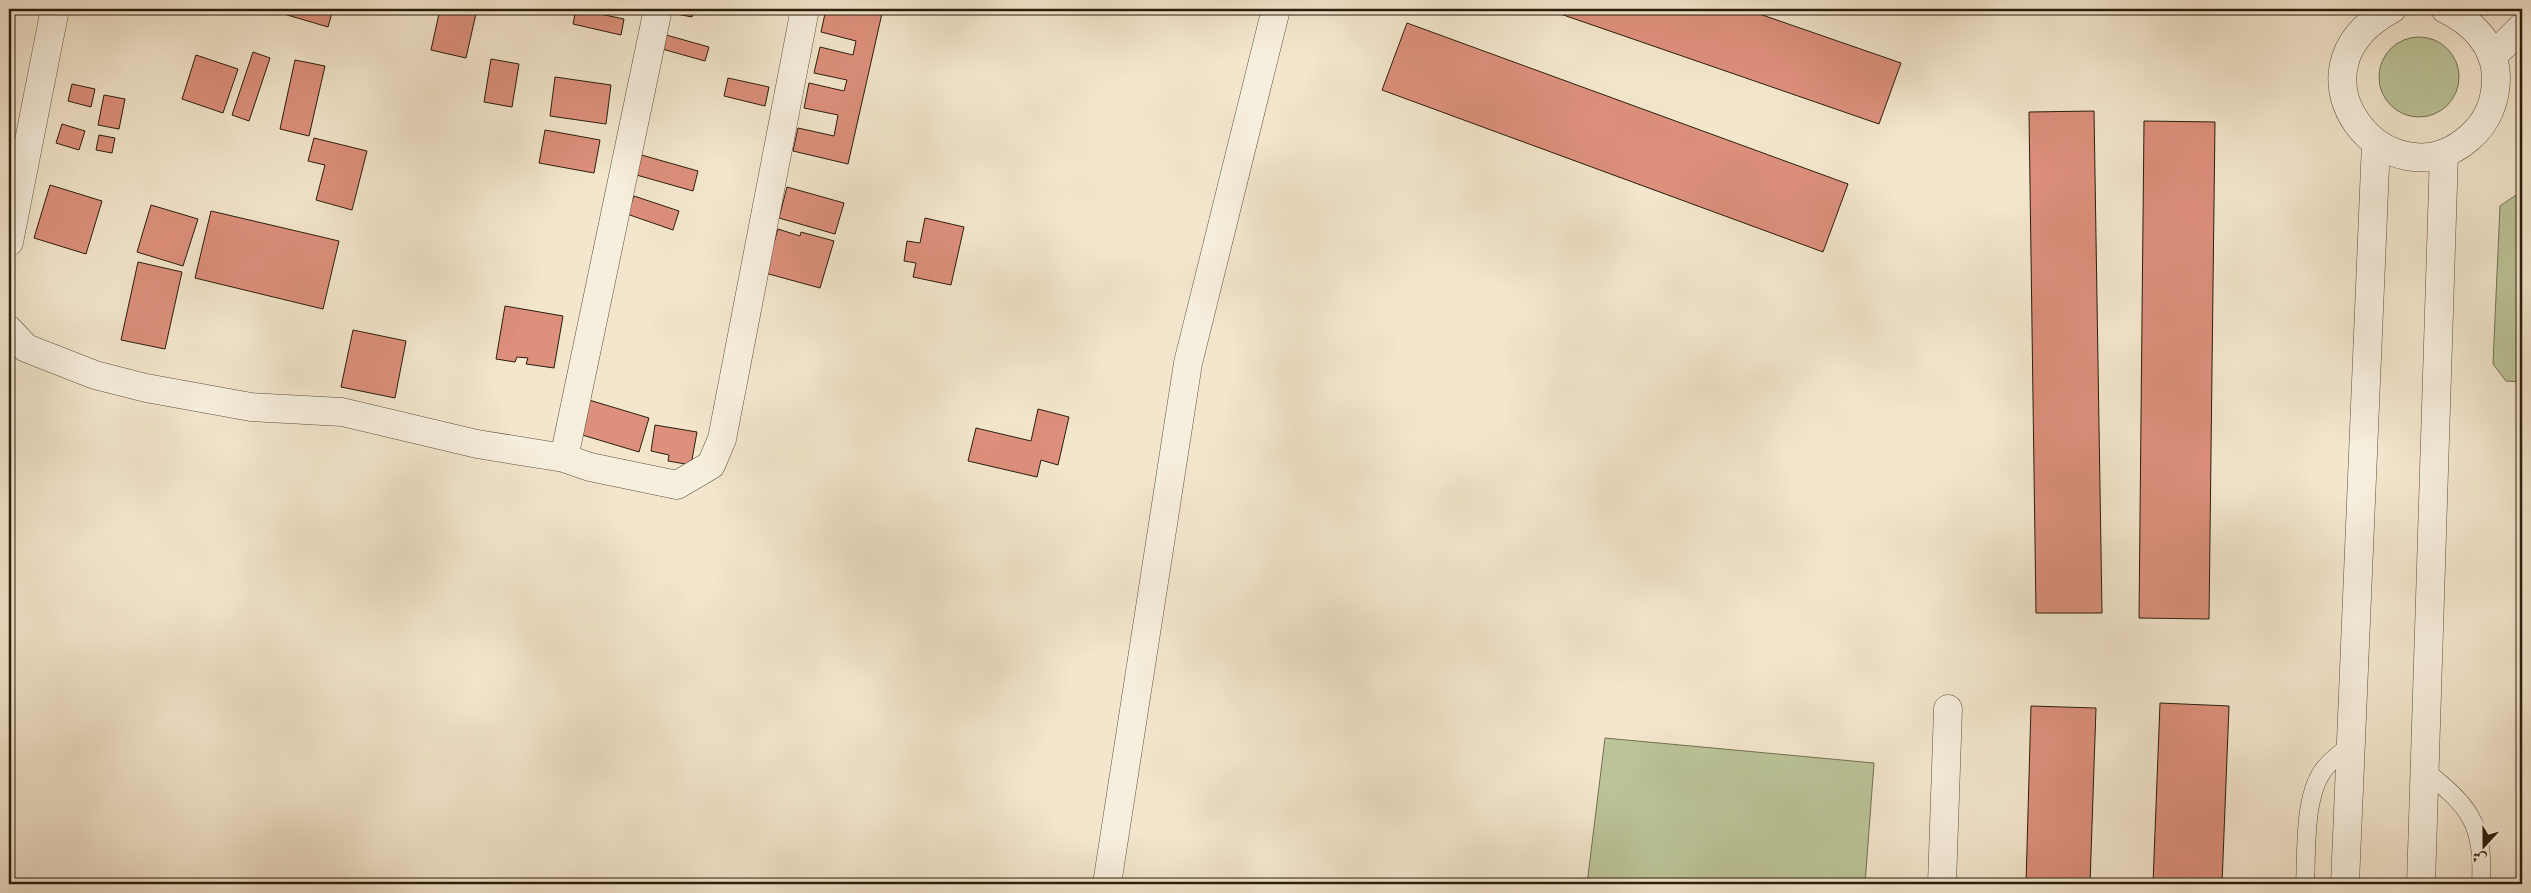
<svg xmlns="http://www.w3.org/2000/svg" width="2531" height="893" font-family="'IM FELL French Canon',Amiri,serif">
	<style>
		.green { fill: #bbc498; stroke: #727052 }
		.building { fill: #dd907c; stroke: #2a1d0d }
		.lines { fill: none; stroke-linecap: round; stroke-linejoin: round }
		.service-casing { stroke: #5c4f3d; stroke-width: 19 }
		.minor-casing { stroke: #5c4f3d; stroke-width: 29 }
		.service { stroke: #f7efde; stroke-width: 18 }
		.minor { stroke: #f7efde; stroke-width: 28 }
	</style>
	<rect width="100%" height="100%" fill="#f3e6cd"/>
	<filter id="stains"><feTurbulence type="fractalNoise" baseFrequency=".004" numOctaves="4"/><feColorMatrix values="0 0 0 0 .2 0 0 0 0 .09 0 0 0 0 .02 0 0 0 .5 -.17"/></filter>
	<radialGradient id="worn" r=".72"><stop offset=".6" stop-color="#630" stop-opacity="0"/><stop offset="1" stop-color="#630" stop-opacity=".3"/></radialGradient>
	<path class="green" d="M2379 77a40 40 0 1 1 80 0a40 40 0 1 1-80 0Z
		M2522 191V382L2506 381 2493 364 2500 206Z
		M1605 738 1874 763 1865 884H1587Z"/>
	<path class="building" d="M267 9H333L328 27Z
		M440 9H477L466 58 431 50Z
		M576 9 624 19 621 35 573 24Z
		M666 9H694L692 17 666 12Z
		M826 9H883L848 164 793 151 798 128 834 136 838 115 804 108 809 83 844 91 847 80 814 73 820 47 853 55 856 41 821 32Z
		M1546 9H1745L1901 63 1879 124Z
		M1407 23 1848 184 1823 252 1382 90Z
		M659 33 709 47 705 61 655 47Z
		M253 52 270 58 249 121 232 115Z
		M196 55 238 69 223 113 182 99Z
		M491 59 519 64 512 107 484 102Z
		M295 60 325 66 309 136 280 129Z
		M555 77 611 85 606 124 550 116Z
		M728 78 769 87 765 106 724 96Z
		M72 84 95 89 91 107 68 101Z
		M104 95 125 99 119 129 98 125Z
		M2094 111 2102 613H2036L2029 112Z
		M2144 121 2215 122 2209 619 2139 618Z
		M62 124 85 131 79 150 56 143Z
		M545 130 600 140 594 173 539 163Z
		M99 135 115 138 112 153 96 150Z
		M314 138 367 151 352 210 316 200 325 165 308 161Z
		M638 154 698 171 693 191 633 174Z
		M50 185 102 201 86 254 34 238Z
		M787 187 844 203 835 234 779 218Z
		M634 196 679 211 673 230 627 214Z
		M151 205 198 219 183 266 137 252Z
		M211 211 339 241 323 309 195 278Z
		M925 218 964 227 951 285 913 277 916 263 904 261 907 241 920 243Z
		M778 229 800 236 801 232 834 241 820 288 765 273Z
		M138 262 182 272 165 349 121 340Z
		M505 306 563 316 554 368 526 364 528 358 517 357 515 362 496 359Z
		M353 330 406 341 395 398 341 387Z
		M589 400 649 418 639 452 579 434Z
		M1038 409 1069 417 1058 465 1041 460 1037 477 968 461 976 428 1031 441Z
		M655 425 697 432 691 465 668 461 669 455 651 451Z
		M2160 703 2229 706 2222 884H2153Z
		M2031 706 2096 708 2090 884H2026Z"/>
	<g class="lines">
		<g class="service-casing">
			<path id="service" d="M2424 770C2470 807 2484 823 2481 884
				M2305 884C2307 851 2303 795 2325 768 2332 759 2342 752 2351 745"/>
		</g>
		<g class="minor-casing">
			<path id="minor" d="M2392 9C2276 71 2389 208 2469 138 2487 123 2496 101 2496 78 2496 45 2472 22 2445 9
				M2492 57 2522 27
				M9 242 55 9
				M9 330 26 348 95 375 146 388 251 407 342 412 477 444 564 458 590 467 677 485 711 465 722 439 805 9
				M564 458 658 9
				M1107 884 1188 363 1276 9
				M1942 884 1948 709
				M2345 884 2376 143
				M2421 884 2444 153"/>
		</g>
		<use href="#service" class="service"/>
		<use href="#minor" class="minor"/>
	</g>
	<rect width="2531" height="893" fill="none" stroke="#f3e6cd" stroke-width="30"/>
	<rect x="10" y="10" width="2511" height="873" fill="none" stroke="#2a1d0d" stroke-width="2.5"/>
	<rect x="15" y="15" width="2501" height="863" fill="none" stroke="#2a1d0d"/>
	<g transform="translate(2484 846) rotate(201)" stroke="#f7efde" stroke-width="4" paint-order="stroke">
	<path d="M0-4L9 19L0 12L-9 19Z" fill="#2a1d0d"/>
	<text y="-8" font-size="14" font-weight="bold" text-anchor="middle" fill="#2a1d0d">ش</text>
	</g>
	<rect width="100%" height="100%" filter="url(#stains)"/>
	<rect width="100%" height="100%" fill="url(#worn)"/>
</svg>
